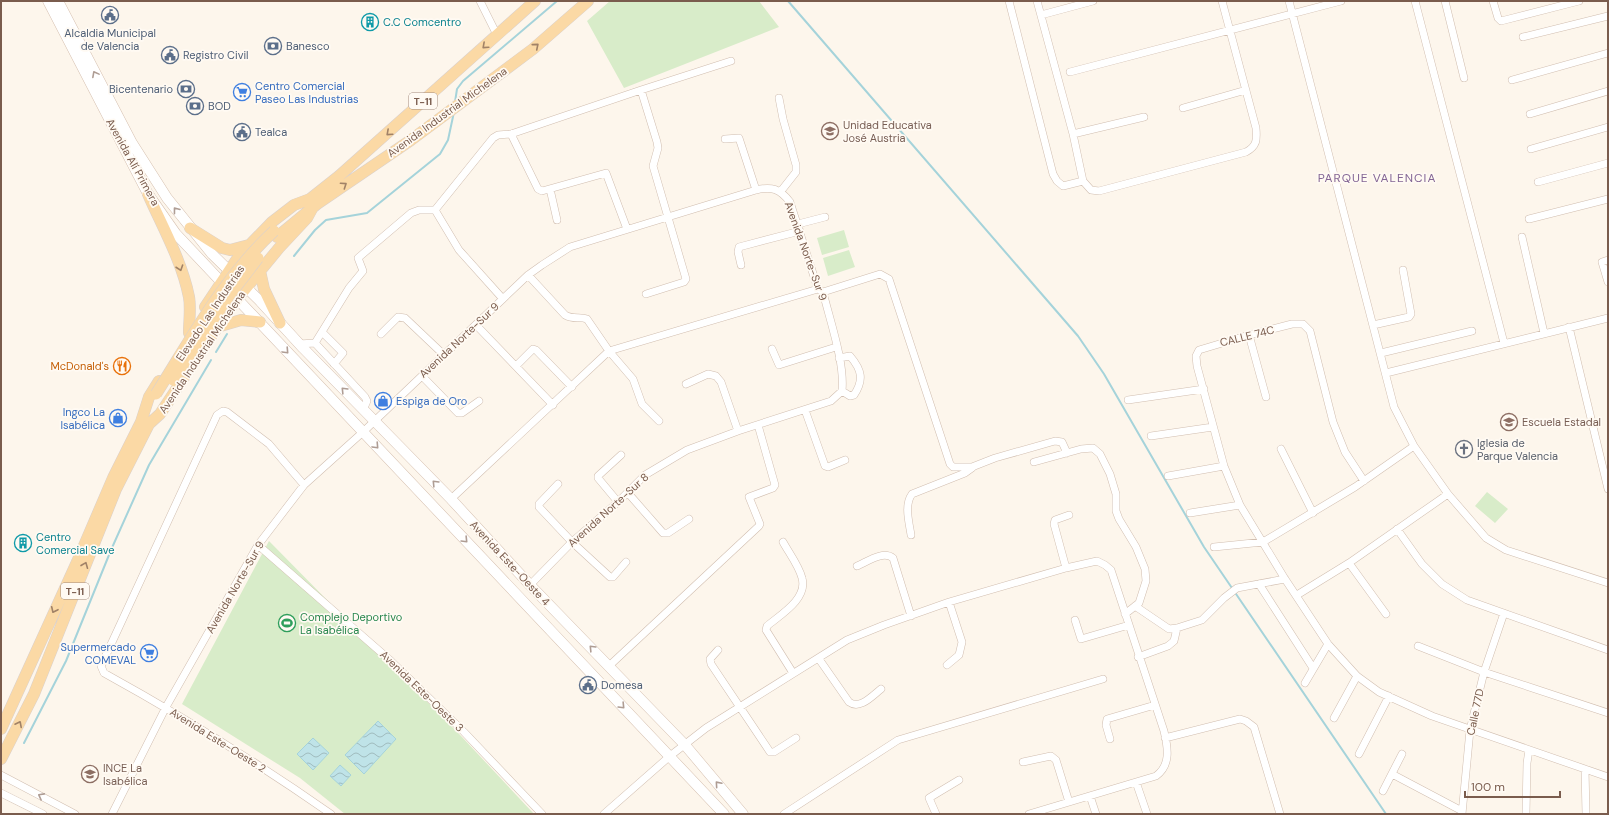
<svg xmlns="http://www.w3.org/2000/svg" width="1609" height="815" font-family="'DM Sans',sans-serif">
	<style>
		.green { fill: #d8ecc9 }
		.water { fill: url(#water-waves); stroke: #a5d3da }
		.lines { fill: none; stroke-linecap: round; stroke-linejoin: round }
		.stream { stroke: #a5d3da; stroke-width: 2 }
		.street-casing { stroke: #d1beb0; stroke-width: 8 }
		.secondary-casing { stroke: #d6c0b0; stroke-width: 11 }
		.primary-casing { stroke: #dad1cd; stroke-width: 12 }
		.street { stroke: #fff; stroke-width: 7 }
		.secondary { stroke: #fff; stroke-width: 10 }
		.primary { stroke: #fbd9a5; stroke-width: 11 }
		.primary-bridge-casing { stroke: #dad1cd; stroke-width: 12; stroke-linecap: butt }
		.primary-bridge { stroke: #fbd9a5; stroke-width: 11 }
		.oneway { stroke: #a18267 }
		.oneway2 { stroke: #af9d94 }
		.labels { text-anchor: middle; stroke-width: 3.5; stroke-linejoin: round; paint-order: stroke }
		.shield { fill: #fffaf3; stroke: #a28b7f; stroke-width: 1 }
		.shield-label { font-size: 10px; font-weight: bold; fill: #7a5c4d }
		.culture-label { font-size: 11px; fill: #0d838f; stroke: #fffaf3; text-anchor: start }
		.service-label { font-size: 11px; fill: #4e5e75; stroke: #fffaf3; text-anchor: start }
		.shop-label { font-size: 11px; fill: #366cbe; stroke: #fffaf3; text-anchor: start }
		.street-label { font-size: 11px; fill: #7a5c4d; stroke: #fffaf3 }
		.education-label { font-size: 11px; fill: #785e54; stroke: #fffaf3; text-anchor: start }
		.food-label { font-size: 11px; fill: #c56008; stroke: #fffaf3; text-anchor: end }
		.worship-label { font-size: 11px; fill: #5b616d; stroke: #fffaf3; text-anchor: start }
		.leisure-label { font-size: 11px; fill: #27864d; stroke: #fffaf3; text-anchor: start }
		.neighbourhood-label { font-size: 12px; letter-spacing: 1px; fill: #846695; stroke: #fffaf3 }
	</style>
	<defs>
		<pattern id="water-waves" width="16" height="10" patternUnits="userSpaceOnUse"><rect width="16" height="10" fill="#bfe3e8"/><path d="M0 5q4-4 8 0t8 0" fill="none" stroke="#a0bbbe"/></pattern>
	</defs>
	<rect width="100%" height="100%" fill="#fdf6ec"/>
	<path class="green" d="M610 1H759L779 27 624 88 587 21Z
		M844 230 849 247 822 255 817 238Z
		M849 250 855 267 828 276 823 258Z
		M1487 492 1508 509 1495 523 1475 506Z
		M269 541 462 737 534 814H345L300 778 182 704Z"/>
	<path class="water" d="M378 721 396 739 364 774 345 755Z
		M313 738 329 753 313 770 297 754Z
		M340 765 351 775 341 786 330 776Z"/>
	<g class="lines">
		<path class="stream" d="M788 1 1078 336 1104 374 1204 547 1386 814
			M455 102 457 89 463 81 557 1
			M294 256 315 230 326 220 367 213 440 154 448 140 454 112
			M216 352 227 334
			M24 743 66 661 111 550 149 465 211 360"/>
		<g class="street-casing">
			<path id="street" d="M480 1 497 35
				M1009 1 1053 174 1057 181 1063 186 1083 181
				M1037 1 1073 134 1083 181 1091 190 1099 191 1246 152C1257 146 1257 140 1256 128L1222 1
				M1289 1 1394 407 1414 446 1448 494 1486 538 1506 550 1608 583
				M1415 1 1504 343
				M1445 1 1464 78
				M1493 1 1498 18 1501 21 1579 1
				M1041 15 1093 1
				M1523 37 1608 16
				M1070 72 1341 1
				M1512 80 1608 53
				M641 90 731 61
				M779 98 783 119 796 165V172L781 191
				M1183 108 1246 90
				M1530 114 1608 91
				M511 134 538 189 542 191 606 173 627 229
				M1073 134 1144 117
				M725 139 739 138 756 190
				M1531 149 1608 127
				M1538 182 1608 163
				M550 189 557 220
				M1529 219 1608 199
				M798 224 825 217
				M1522 237 1544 333
				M1608 260 1602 262 1608 282
				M741 265 738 252 739 247 800 231
				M823 292 880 274 889 279 950 464 953 467H972L995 458 1055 441 1062 442 1067 453
				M503 299 459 250 435 210 493 138 498 135 511 134 641 90 657 142 658 148 653 166 686 279 684 282 646 294
				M1373 325 1409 317 1411 314 1403 270
				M477 326 553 405
				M1569 327 1608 489
				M322 332 343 353 334 364
				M381 334 398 317 405 318 444 355
				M1249 335 1266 397
				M315 343 349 288 363 271 358 258 411 213 419 210H435
				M299 344 315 343 365 397 367 401 363 410
				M772 349 779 365 836 347
				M1381 353 1472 331
				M839 358 850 356C862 370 864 380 854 395L850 396 842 391
				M516 366 533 349 536 350 572 387
				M1386 373 1608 318
				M422 376 458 413H462L479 401
				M686 384 708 374 716 376 721 382 738 431
				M1128 400 1204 389
				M805 410 825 466 828 467 845 460
				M659 421 642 404 633 379 609 351 818 289
				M1151 436 1213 427
				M1281 449 1313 513
				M1034 462 1081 449 1093 448 1100 454 1110 474 1116 494V511L1119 519 1136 547 1145 569 1146 581 1139 603 1125 614
				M1168 476 1224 466
				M1364 481 1345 452 1333 422 1310 331 1303 324H1292L1249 335 1199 350 1196 356 1197 366 1224 466 1240 505 1285 579 1328 644 1357 676 1379 692 1432 716 1608 777
				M558 484 539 504V507L572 542 610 577H613L626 562
				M304 485 269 444 227 412 223 411 217 415 101 666 104 673C182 716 258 763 331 814
				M628 493 663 533H668L689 519
				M451 499 609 351 587 319C580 316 573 320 565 315L528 275
				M618 502 598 478V476L621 455
				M1190 513 1240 505
				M1397 529 1422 564 1442 584 1467 600 1608 650
				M911 535C909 522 904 505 912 494L965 473 972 468
				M783 542C789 553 799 566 802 578 808 599 780 615 767 626L766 630 793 673
				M258 545 391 661 464 732 542 814
				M1214 547 1263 542 1355 487 1414 446
				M1349 563 1386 614
				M857 566C867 562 883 550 893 558L911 616
				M1066 568 1054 524 1055 520 1069 515
				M1259 584 1313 668
				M1297 595 1349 563 1448 494
				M1135 606 1169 629 1177 628 1202 620 1224 598 1237 588 1285 579
				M1075 620 1081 639 1129 625
				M1418 646 1484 672 1608 713
				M718 650 710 659 711 664 770 752H774L796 738
				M1138 657 1168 646 1174 641 1177 628
				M819 659 849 702C860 710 872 696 881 689
				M947 665 959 655 962 642 949 602
				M609 666 759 526 760 524 749 497 773 488 775 485 758 425
				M1305 683 1328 644
				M1334 718 1357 676
				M1165 738 1240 719 1246 721 1254 727 1280 814
				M1110 739 1106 725 1107 719 1155 705
				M1359 754 1389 696
				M1023 762 1051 756 1056 760 1069 802
				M1585 769 1586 814
				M1392 774 1462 811
				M1 775 75 814
				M1136 782 1147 814
				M1383 791 1402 754
				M1 793 43 814
				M1090 796 1096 814
				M112 814 166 707 258 545 304 485 363 432 528 275 542 265 570 247 756 190C772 186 780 189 790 202L818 289 823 292C830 321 845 363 842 391L831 401 738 431 687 450 645 475 618 502 572 542 530 585
				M604 814 670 756 706 728 847 640 884 625 949 602 1066 568 1097 561 1105 565 1111 570 1164 731C1168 748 1171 765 1156 776L1029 814
				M784 814 898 740 1103 679
				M936 814 929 798 959 780
				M1462 814 1470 730 1484 672 1504 613
				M1526 814 1527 763 1529 750"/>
		</g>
		<g class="secondary-casing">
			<path id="secondary" d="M48 1 148 194 176 234 724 814
				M58 1 132 143 167 198 212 254 260 301 303 348 451 499 530 585 685 745 743 814"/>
		</g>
		<g class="primary-casing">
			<path id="primary" d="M148 194C162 226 182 261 189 297 191 308 189 321 189 333
				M190 228 222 248 230 250 249 245
				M277 237 317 204 411 140 533 49 588 1
				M260 271 264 289 280 323
				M205 307 239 256 272 222 294 205 310 199 339 176 535 1
				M217 327 241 320 260 322
				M1 729 77 562 113 478 141 422 149 397 159 381
				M1 759 34 694 116 489 149 424 160 414 212 335 237 299 279 248 307 218 313 207"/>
		</g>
		<use href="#street" class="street"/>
		<use href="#secondary" class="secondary"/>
		<use href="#primary" class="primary"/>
		<g class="primary-bridge-casing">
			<path id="primary-bridge" d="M173 380 229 296 258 258
				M156 394C192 337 224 277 274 231"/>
		</g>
		<use href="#primary-bridge" class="primary-bridge"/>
	</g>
	<defs><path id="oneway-chevron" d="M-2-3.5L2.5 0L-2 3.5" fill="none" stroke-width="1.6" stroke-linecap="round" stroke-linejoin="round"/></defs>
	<g class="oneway">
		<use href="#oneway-chevron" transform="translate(485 46) rotate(138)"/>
		<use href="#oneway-chevron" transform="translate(536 46) rotate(-40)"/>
		<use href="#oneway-chevron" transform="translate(389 133) rotate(138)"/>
		<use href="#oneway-chevron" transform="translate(344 185) rotate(-34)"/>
		<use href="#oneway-chevron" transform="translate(180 268) rotate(71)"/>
		<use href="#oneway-chevron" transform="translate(85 565) rotate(-68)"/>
		<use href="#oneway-chevron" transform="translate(54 610) rotate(115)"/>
		<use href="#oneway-chevron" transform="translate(19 724) rotate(-63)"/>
	</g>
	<g class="oneway2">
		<use href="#oneway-chevron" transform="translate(95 74) rotate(-118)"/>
		<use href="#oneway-chevron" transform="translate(176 210) rotate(-128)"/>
		<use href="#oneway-chevron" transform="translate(286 351) rotate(47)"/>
		<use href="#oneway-chevron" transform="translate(344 390) rotate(-134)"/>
		<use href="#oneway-chevron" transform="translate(376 446) rotate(47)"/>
		<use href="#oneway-chevron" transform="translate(435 483) rotate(-134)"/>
		<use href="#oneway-chevron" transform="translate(465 540) rotate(46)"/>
		<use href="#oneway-chevron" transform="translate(592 648) rotate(-134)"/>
		<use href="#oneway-chevron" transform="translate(622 706) rotate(46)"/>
		<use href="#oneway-chevron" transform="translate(718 784) rotate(-131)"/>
		<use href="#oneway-chevron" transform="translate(41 796) rotate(-152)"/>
	</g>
	<defs>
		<g id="civic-ring" transform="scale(0.9)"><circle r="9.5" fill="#fffaf3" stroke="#5c6f8a" stroke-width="1.5"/><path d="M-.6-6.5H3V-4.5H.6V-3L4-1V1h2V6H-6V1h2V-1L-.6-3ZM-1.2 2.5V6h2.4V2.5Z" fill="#5c6f8a"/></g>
		<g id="building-ring" transform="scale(0.9)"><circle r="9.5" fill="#fffaf3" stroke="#0f9aa8" stroke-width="1.5"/><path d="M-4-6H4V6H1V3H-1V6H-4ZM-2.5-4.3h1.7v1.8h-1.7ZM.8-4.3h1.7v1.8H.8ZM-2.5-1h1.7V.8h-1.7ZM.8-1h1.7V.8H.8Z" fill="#0f9aa8"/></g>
		<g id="bank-ring" transform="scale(0.9)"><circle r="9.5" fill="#fffaf3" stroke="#5c6f8a" stroke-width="1.5"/><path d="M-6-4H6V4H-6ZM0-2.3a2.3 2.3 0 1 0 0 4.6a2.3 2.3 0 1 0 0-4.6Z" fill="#5c6f8a"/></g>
		<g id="supermarket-ring" transform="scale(0.9)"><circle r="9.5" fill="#fffaf3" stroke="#3f7fe0" stroke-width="1.5"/><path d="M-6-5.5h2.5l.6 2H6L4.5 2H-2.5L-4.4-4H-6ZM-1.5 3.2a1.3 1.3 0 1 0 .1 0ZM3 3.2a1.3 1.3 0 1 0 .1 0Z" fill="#3f7fe0"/></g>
		<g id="school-ring" transform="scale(0.9)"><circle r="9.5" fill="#fffaf3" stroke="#8d6e63" stroke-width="1.5"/><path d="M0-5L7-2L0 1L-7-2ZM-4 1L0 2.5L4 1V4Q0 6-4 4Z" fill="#8d6e63"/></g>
		<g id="restaurant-ring" transform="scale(0.9)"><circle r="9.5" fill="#fffaf3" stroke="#e8710a" stroke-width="1.5"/><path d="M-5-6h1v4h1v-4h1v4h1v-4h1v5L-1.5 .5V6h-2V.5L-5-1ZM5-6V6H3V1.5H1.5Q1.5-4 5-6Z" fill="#e8710a"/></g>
		<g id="shop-ring" transform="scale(0.9)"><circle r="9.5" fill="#fffaf3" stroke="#3f7fe0" stroke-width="1.5"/><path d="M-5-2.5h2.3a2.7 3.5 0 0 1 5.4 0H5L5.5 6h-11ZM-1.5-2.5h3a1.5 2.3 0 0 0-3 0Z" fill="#3f7fe0"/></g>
		<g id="church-ring" transform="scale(0.9)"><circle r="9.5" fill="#fffaf3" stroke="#6b7280" stroke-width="1.5"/><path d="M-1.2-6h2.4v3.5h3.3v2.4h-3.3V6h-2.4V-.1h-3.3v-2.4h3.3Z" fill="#6b7280"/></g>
		<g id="stadium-ring" transform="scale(0.9)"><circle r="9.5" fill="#fffaf3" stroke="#2e9e5b" stroke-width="1.5"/><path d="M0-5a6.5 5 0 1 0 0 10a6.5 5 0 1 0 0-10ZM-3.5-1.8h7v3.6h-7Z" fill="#2e9e5b"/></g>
		<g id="university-ring" transform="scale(0.9)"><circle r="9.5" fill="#fffaf3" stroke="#8d6e63" stroke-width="1.5"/><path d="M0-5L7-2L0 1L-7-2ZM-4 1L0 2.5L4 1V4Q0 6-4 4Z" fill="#8d6e63"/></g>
	</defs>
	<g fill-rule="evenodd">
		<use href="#civic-ring" x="110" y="15"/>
		<use href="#building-ring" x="370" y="22"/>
		<use href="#bank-ring" x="273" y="46"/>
		<use href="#civic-ring" x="170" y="55"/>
		<use href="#bank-ring" x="186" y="89"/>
		<use href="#supermarket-ring" x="242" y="92"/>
		<use href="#bank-ring" x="195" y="106"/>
		<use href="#school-ring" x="830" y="131"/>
		<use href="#civic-ring" x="242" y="132"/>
		<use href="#restaurant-ring" x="122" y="366"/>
		<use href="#shop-ring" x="383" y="401"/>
		<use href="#shop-ring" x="118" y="418"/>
		<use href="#school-ring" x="1509" y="422"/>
		<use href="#church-ring" x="1464" y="449"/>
		<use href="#building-ring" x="23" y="543"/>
		<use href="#stadium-ring" x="287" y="623"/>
		<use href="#supermarket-ring" x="149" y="653"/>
		<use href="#civic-ring" x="588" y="685"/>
		<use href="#university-ring" x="90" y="774"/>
	</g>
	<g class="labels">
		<g class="shield">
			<rect x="409" y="93" width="28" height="16" rx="3"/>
			<rect x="61" y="583" width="28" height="16" rx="3"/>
		</g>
		<g class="shield-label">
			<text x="423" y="105">T-11</text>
			<text x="75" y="595">T-11</text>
		</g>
		<g class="culture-label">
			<text x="383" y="26">C.C Comcentro</text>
			<text x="36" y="541">Centro<tspan x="36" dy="13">Comercial Save</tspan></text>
		</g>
		<g class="service-label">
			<text x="110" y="37" text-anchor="middle">Alcaldia Municipal<tspan x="110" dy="13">de Valencia</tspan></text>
			<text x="286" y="50">Banesco</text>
			<text x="183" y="59">Registro Civil</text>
			<text x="173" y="93" text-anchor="end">Bicentenario</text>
			<text x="208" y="110">BOD</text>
			<text x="255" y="136">Tealca</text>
			<text x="601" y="689">Domesa</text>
		</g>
		<g class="shop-label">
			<text x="255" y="90">Centro Comercial<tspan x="255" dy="13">Paseo Las Industrias</tspan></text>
			<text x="396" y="405">Espiga de Oro</text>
			<text x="105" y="416" text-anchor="end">Ingco La<tspan x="105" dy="13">Isabélica</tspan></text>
			<text x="136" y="651" text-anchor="end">Supermercado<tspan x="136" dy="13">COMEVAL</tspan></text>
		</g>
		<g class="street-label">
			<text transform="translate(447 112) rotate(-36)" y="4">Avenida Industrial Michelena</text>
			<text transform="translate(133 162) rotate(61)" y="4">Avenida Alí Primera</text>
			<text transform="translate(806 251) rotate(70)" y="4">Avenida Norte-Sur 9</text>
			<text transform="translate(210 313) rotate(-56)" y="4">Elevado Las Industrias</text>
			<text transform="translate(1247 336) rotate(-14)" y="4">CALLE 74C</text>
			<text transform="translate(459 340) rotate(-43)" y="4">Avenida Norte-Sur 9</text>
			<text transform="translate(202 352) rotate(-56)" y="4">Avenida Industrial Michelena</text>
			<text transform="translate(608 510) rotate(-42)" y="4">Avenida Norte-Sur 8</text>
			<text transform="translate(510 563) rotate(47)" y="4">Avenida Este-Oeste 4</text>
			<text transform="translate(235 587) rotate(-60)" y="4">Avenida Norte-Sur 9</text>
			<text transform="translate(422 691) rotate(44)" y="4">Avenida Este-Oeste 3</text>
			<text transform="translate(1475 712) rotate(-78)" y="4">Calle 77D</text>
			<text transform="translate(218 740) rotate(32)" y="4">Avenida Este-Oeste 2</text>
		</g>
		<g class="education-label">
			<text x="843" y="129">Unidad Educativa<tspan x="843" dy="13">José Austria</tspan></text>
			<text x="1522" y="426">Escuela Estadal</text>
			<text x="103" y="772">INCE La<tspan x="103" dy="13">Isabélica</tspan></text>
		</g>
		<g class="food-label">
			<text x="109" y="370">McDonald's</text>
		</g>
		<g class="worship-label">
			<text x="1477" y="447">Iglesia de<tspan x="1477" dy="13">Parque Valencia</tspan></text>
		</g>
		<g class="leisure-label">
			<text x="300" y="621">Complejo Deportivo<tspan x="300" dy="13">La Isabélica</tspan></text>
		</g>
		<g class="neighbourhood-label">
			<text x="1377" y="182">PARQUE VALENCIA</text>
		</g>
	</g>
	<rect width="1609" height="815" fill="none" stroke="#7a5c4d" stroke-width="4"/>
	<path d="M1465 791v6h95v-6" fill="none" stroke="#7a5c4d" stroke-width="2"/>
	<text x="1471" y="791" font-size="12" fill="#7a5c4d" stroke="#fffaf3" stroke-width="3" paint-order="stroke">100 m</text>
</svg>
